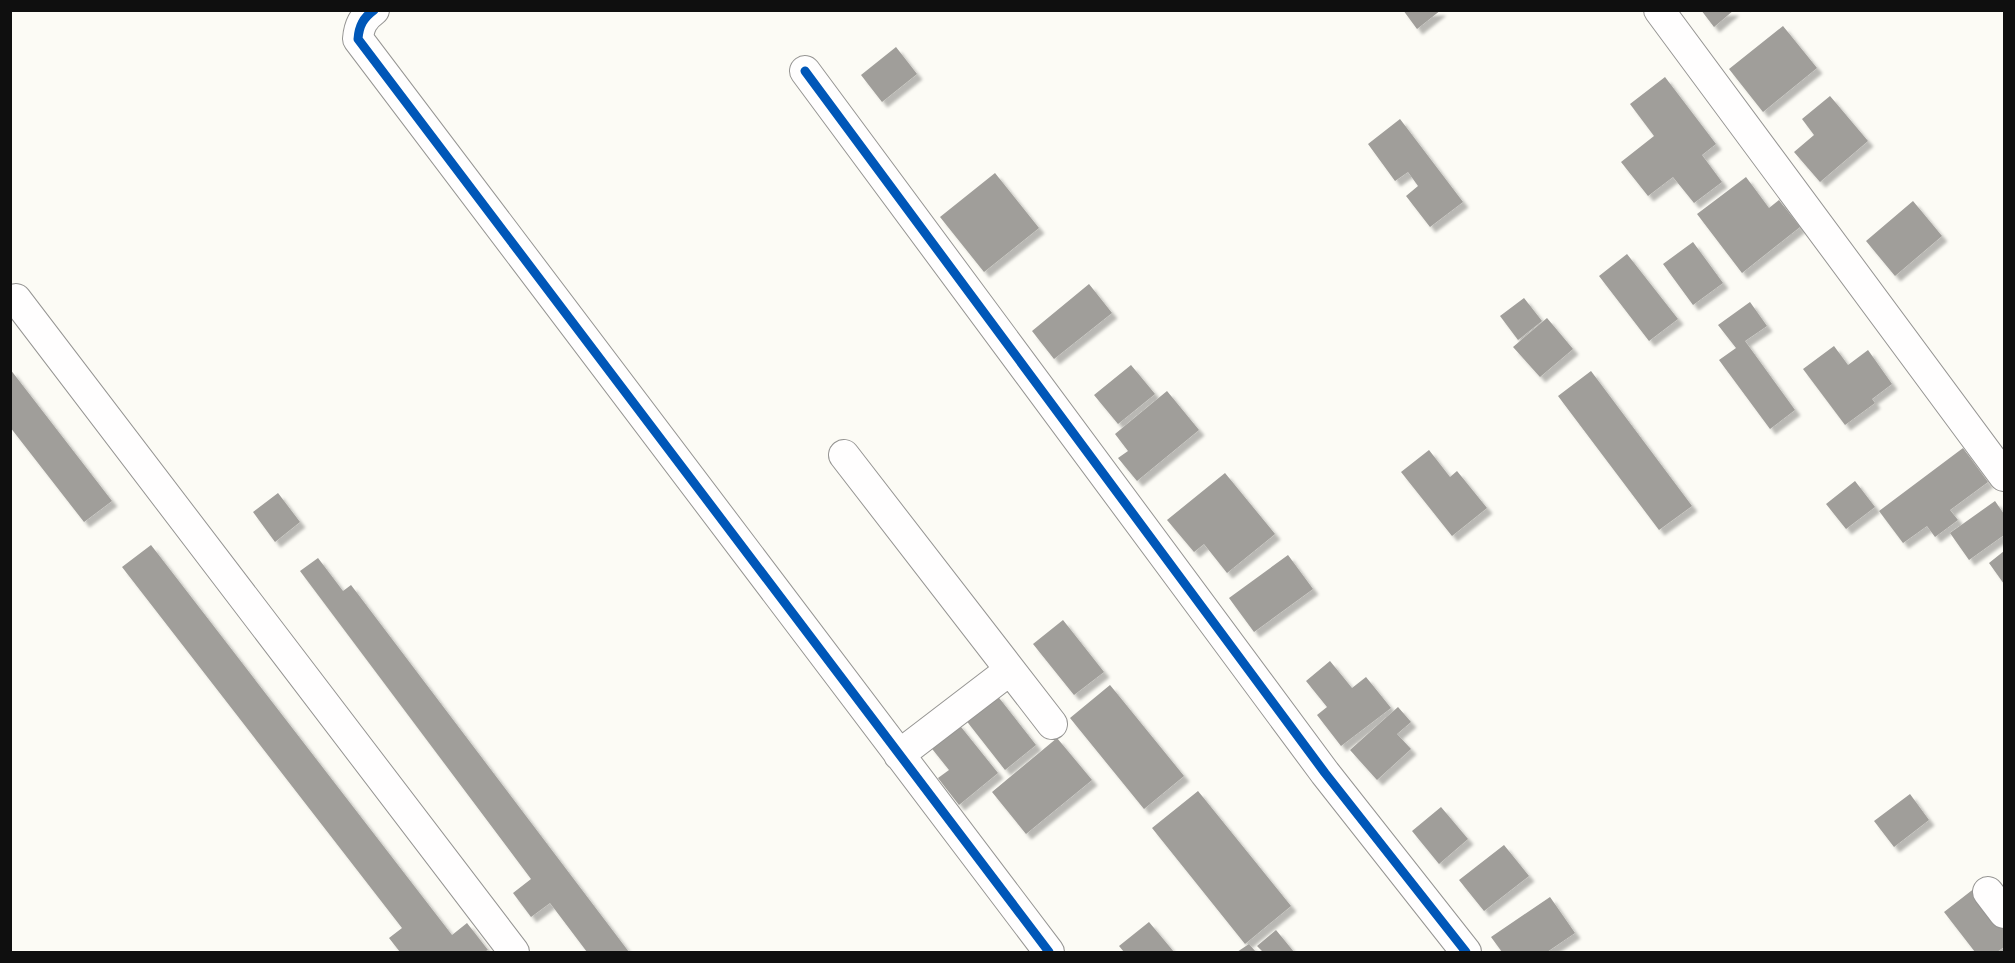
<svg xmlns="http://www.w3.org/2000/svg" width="2015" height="963" font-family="Spectral,serif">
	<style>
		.building { fill: #a09e9a; filter: url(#shadow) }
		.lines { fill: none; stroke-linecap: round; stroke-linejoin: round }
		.street-casing { stroke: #969593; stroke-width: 32 }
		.street { stroke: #fffefe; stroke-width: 30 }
		.cycleway-casing { stroke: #fff; stroke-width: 13 }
		.cycleway { stroke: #0057b8; stroke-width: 9 }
	</style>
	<defs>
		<filter id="shadow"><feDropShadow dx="5.5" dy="5.5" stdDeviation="1.5" flood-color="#0004"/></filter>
	</defs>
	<rect width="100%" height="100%" fill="#fcfbf5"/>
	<path class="building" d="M1403 10H1441L1417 29Z
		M1701 10H1734L1714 27Z
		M1783 26 1817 68 1763 112 1729 69Z
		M896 47 917 74 882 102 861 75Z
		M1665 77 1716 144 1702 155 1722 182 1694 203 1673 177 1648 196 1621 162 1654 136 1630 104Z
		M1830 96 1868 141 1820 182 1794 152 1814 135 1802 119Z
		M1400 119 1463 202 1430 227 1406 196 1418 186 1408 172 1395 181 1368 144Z
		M995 173 1039 228 984 272 940 217Z
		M1746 177 1769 208 1779 200 1800 227 1742 273 1697 214Z
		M1913 201 1942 236 1895 276 1866 241Z
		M1693 242 1723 283 1693 305 1663 264Z
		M1627 254 1678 319 1649 341 1599 276Z
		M1089 284 1112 313 1054 359 1032 331Z
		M1524 298 1542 321 1518 340 1500 316Z
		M1750 302 1767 326 1745 341 1795 410 1770 429 1719 360 1736 348 1718 325Z
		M1547 318 1573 349 1540 377 1513 347Z
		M1834 346 1848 365 1868 350 1892 384 1872 399 1875 403 1845 425 1803 369Z
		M1131 365 1155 394 1118 424 1094 395Z
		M10 369 112 501 84 522 10 427Z
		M1591 371 1692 506 1659 530 1558 396Z
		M1167 391 1199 430 1137 481 1118 458 1128 451 1115 434Z
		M1963 448 1988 482 1950 510 1958 520 1935 537 1927 526 1903 543 1879 511Z
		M1429 450 1450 477 1457 471 1487 508 1452 536 1401 472Z
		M1225 473 1275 534 1227 573 1204 544 1194 552 1167 520Z
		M1855 481 1875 507 1846 529 1826 504Z
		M278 493 300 522 275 542 253 512Z
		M1995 501 2004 514V535L1969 560 1950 533Z
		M151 545 452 935 467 923 488 950 484 952H400L389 938 402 928 122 567Z
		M2004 551V584L1989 563Z
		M1288 555 1313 589 1254 632 1229 598Z
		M318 558 343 591 351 585 629 952H587L550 903 531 917 513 893 531 879 300 571Z
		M1063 620 1104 672 1074 695 1033 644Z
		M1330 661 1352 688 1366 677 1391 708 1341 746 1317 715 1327 707 1306 681Z
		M1110 685 1184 776 1144 809 1070 718Z
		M996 694 1036 745 1005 770 965 719Z
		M1398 707 1411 722 1397 734 1411 749 1377 780 1350 750Z
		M957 722 998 773 959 805 938 778 949 770 929 745Z
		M1057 738 1092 780 1026 834 992 792Z
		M1198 791 1291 906 1245 944 1152 828Z
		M1910 794 1929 820 1894 847 1874 821Z
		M1441 807 1468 839 1439 864 1412 831Z
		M1504 845 1529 876 1484 911 1459 880Z
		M1980 884 2004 916V947L1997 952H1975L1944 912Z
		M1550 897 1575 933 1547 952H1502L1491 937Z
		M1149 922 1174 952H1124L1119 946Z
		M1276 930 1294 952H1263L1257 946Z
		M1249 944 1256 952H1237Z"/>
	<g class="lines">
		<g class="street-casing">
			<path id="street" d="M374 10C363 18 359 26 358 39L1049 952
				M1659 10 2004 476
				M805 71 1325 773 1466 952
				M16 299 514 952
				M844 455 1052 724
				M899 755 1010 670
				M1988 892 2004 913"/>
		</g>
		<use href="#street" class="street"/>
		<g class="cycleway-casing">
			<path id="cycleway" d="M374 10C363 18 359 26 358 39L1049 952
				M805 71 1325 773 1466 952"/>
		</g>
		<use href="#cycleway" class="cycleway"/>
	</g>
	<rect width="2015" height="963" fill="none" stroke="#0f0f0f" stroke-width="24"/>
</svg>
